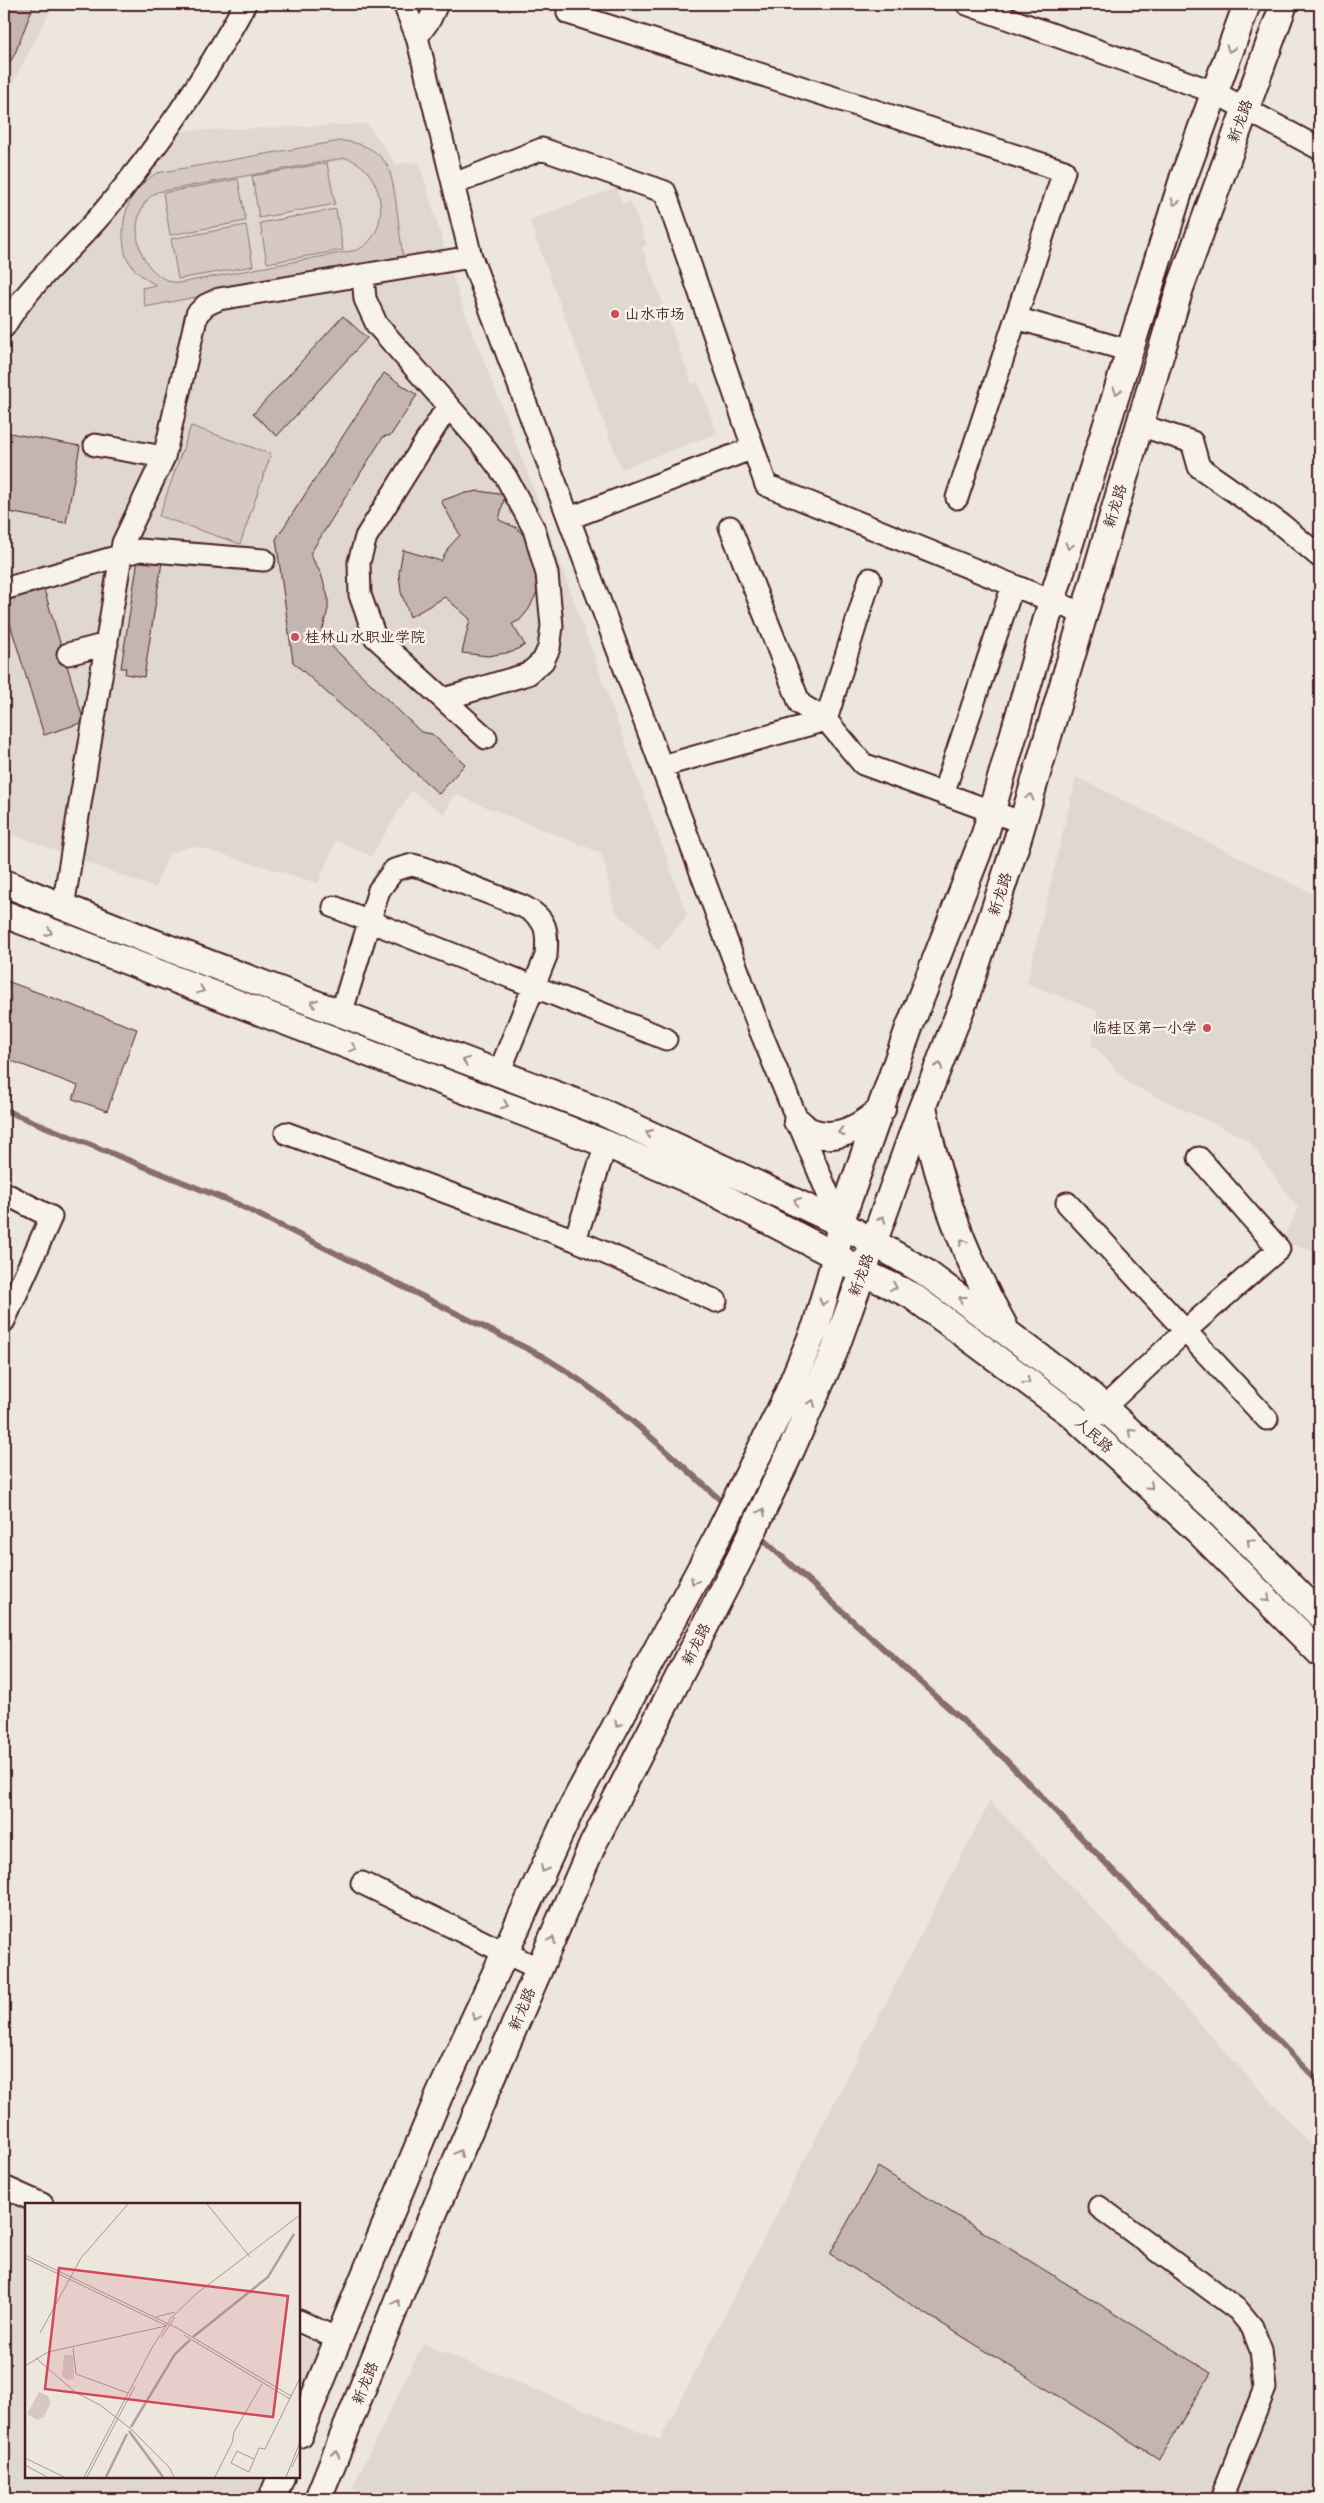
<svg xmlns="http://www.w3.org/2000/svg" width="1324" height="2503" font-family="'Comic Neue','LXGW WenKai TC',sans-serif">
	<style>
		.built { fill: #e0d7d0 }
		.green { fill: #d5c9c2; stroke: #907476; fill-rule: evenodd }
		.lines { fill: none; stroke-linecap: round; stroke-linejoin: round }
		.stream { stroke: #896c6f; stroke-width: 6 }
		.building { fill: #c4b5b0; stroke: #4a1f2b }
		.minor-casing { stroke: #4a1f2b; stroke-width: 25 }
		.major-casing { stroke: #4a1f2b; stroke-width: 30 }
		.minor { stroke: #f7f3e8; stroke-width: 21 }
		.major { stroke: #f7f3e8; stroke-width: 26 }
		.oneway { stroke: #a0898a }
		.poi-dot { fill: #d1495b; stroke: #f7f3e8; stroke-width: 2 }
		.labels { text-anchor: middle; stroke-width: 5; stroke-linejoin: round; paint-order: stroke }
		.street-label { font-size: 15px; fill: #4a1f2b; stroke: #f7f3e8 }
		.poi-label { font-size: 15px; fill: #4a1f2b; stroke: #f7f3e8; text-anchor: start }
		.inset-river { fill: none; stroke: #b39f9d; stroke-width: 2.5 }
		.inset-road { fill: none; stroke: #ab9696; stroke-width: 1 }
		.view { fill: #d1495b; fill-opacity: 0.15; stroke: #d1495b; stroke-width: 2.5 }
		.inset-edge { fill: none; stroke: #4a1f2b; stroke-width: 2.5 }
	</style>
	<rect width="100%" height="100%" fill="#ece6dd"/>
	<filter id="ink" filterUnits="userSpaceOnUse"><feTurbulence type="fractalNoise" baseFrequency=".02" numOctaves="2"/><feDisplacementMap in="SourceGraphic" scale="10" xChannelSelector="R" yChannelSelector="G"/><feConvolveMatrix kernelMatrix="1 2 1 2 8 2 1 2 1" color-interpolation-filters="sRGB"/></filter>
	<g filter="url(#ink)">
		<path class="built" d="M4 4H54L4 99Z
			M367 124 396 164 419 162 460 300 531 482 687 915 658 950 615 911 602 853 454 794 444 814 411 791 371 856 336 841 318 883 194 846 169 853 155 888 7 832 4 812V361L23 314 178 131Z
			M616 188 622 204 630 201 647 245 642 247 692 384 698 382 717 433 621 469 529 220Z
			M1076 777 1316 895 1320 886V1253L1282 1242 1298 1208 1248 1140 1130 1084 1092 1045 1097 1011 1027 983Z
			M990 1801 1179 2001 1320 2155V2499H370L352 2488 423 2344 660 2440Z
			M4 2201 26 2211V2477H276L267 2499H4Z
			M299 2337 327 2349 299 2419Z"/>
		<path class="green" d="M340 141C357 141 378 149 387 165 396 182 399 235 403 256L145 307 142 288 156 285C145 279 135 272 128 260 124 254 124 245 123 238 122 210 133 187 157 173ZM345 158C384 166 395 233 357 250L179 283C137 279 121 213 157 192Z
			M327 163 335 204 259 218 252 176Z
			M238 179 246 221 170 235 163 193Z
			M336 209 343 250 267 263 260 223Z
			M246 225 253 266 178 279 171 239Z
			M191 426 271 454 240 544 159 516Z"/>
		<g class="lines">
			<path class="stream" d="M4 1110 237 1204 544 1357C613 1398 668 1453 727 1506
				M758 1535 1003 1757 1320 2084"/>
		</g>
		<path class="building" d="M4 4H34L16 51 11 61 4 67Z
			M343 316 367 338 277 436 253 414Z
			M384 373 417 395 391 435 383 437 310 554 321 574 328 597V609L321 636 421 732 432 734 465 764 439 794 293 662 276 539Z
			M4 432 80 446 66 523 4 511Z
			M479 491 505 495 499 520 517 528 529 542 539 588 529 609 520 620 512 624 525 645 512 652 488 656 462 653 470 619 445 597 410 617 401 592 399 573 403 550 441 561 449 547 460 535 441 501 460 494Z
			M138 559 162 562 144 677 125 674 126 668H121Z
			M43 586 84 722 44 735 4 604V598Z
			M4 980 137 1029 107 1111 73 1099 78 1086 4 1058Z
			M878 2167 1211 2373 1159 2459 830 2254Z"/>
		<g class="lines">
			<g class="minor-casing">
				<path id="minor" d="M404 4 417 37 471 257 760 1030 840 1223
					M572 4 568 13 1064 171 957 498
					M967 4 1214 92 1320 149
					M417 37 430 19 437 4
					M454 184 542 149 665 192 766 485 1084 614
					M363 276 365 299 377 325 480 442 506 477 534 529 547 574 552 626 549 648 543 661 528 674 444 699
					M1016 318 1130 351
					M4 327C30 282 73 249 106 209 159 146 206 76 245 4
					M448 406 366 537 359 562 360 595 375 637 486 738
					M1139 425 1192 442 1199 467 1282 525 1320 557
					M95 445 164 457
					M570 518 753 448
					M730 527 800 704 826 720
					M870 579 826 720 863 764 1023 823
					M4 589 140 550 264 560
					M68 654 107 644
					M662 766 826 720
					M943 794 1013 585
					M63 907 123 543 164 457 197 314 206 305 219 299 471 257
					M334 907 666 1039
					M341 1014 379 890 394 870 412 865 424 868 522 906C547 918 548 930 546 956L499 1073
					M286 1133 575 1240 716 1301
					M4 1193 51 1217 4 1321
					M1067 1203 1267 1419
					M575 1240 606 1144
					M1093 1418 1185 1331 1279 1249 1199 1158
					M362 1883 539 1969
					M4 2187 42 2204
					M1099 2207 1238 2310 1252 2327 1261 2350 1265 2388 1221 2499
					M299 2321 338 2339"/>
			</g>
			<g class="major-casing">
				<path id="major" d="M4 883 147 940 604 1113 840 1223 925 1272 1087 1392 1217 1511 1320 1615
					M4 914 606 1144 694 1182 836 1256 862 1272 911 1295 1070 1413 1198 1531 1320 1653
					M923 1106C937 1183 965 1258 1004 1326
					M797 1121C801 1124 805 1129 809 1131 836 1143 863 1126 882 1109
					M299 2434 439 2096 572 1807 717 1538 786 1398 816 1326 836 1256 840 1223 909 1028 985 834 1052 601 1183 179 1247 4
					M272 2499 281 2477
					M318 2499 422 2240 593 1844 741 1556 792 1448 834 1352 920 1113 966 996 1018 838 1180 288 1284 4"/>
			</g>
			<use href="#minor" class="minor"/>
			<use href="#major" class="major"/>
		</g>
		<defs><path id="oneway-chevron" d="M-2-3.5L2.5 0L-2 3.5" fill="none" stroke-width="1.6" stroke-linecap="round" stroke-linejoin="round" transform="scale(1.25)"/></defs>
		<g class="oneway">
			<use href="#oneway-chevron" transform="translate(1230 49) rotate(109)"/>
			<use href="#oneway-chevron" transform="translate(1175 202) rotate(107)"/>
			<use href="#oneway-chevron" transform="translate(1117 391) rotate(107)"/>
			<use href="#oneway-chevron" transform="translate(1069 546) rotate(107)"/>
			<use href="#oneway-chevron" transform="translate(1030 797) rotate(-74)"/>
			<use href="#oneway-chevron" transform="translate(49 932) rotate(22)"/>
			<use href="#oneway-chevron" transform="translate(201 990) rotate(21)"/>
			<use href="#oneway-chevron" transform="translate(314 1003) rotate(-159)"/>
			<use href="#oneway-chevron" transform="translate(353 1048) rotate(21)"/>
			<use href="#oneway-chevron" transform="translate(466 1061) rotate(-159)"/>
			<use href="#oneway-chevron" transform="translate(939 1066) rotate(-68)"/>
			<use href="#oneway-chevron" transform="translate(505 1105) rotate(21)"/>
			<use href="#oneway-chevron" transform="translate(841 1132) rotate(163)"/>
			<use href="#oneway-chevron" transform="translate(649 1133) rotate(-155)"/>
			<use href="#oneway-chevron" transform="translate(797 1201) rotate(-153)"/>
			<use href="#oneway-chevron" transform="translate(882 1219) rotate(-70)"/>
			<use href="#oneway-chevron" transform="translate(963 1242) rotate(-114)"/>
			<use href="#oneway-chevron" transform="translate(894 1287) rotate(25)"/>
			<use href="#oneway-chevron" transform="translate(962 1299) rotate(-143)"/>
			<use href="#oneway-chevron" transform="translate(823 1302) rotate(106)"/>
			<use href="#oneway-chevron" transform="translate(1027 1381) rotate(37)"/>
			<use href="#oneway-chevron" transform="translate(812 1403) rotate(-66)"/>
			<use href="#oneway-chevron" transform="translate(1131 1432) rotate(-138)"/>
			<use href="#oneway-chevron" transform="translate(1150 1486) rotate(43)"/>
			<use href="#oneway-chevron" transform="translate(762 1512) rotate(-64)"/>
			<use href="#oneway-chevron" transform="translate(1250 1542) rotate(-136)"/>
			<use href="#oneway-chevron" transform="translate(694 1581) rotate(118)"/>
			<use href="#oneway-chevron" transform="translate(1267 1599) rotate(46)"/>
			<use href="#oneway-chevron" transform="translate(618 1724) rotate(119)"/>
			<use href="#oneway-chevron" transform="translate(544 1869) rotate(115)"/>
			<use href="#oneway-chevron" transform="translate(552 1940) rotate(-67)"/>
			<use href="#oneway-chevron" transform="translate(476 2017) rotate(115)"/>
			<use href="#oneway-chevron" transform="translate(459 2153) rotate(-67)"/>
			<use href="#oneway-chevron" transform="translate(397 2303) rotate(-68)"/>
			<use href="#oneway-chevron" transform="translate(336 2454) rotate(-68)"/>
		</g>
	</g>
	<g class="poi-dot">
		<circle cx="615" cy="314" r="5"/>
		<circle cx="295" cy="637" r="5"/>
		<circle cx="1207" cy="1028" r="5"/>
	</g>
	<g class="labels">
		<g class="street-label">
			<text transform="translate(1240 121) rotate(-70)" y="5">新龙路</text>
			<text transform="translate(1115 506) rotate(-73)" y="5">新龙路</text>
			<text transform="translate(1000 894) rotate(-72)" y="5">新龙路</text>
			<text transform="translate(861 1275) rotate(-70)" y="5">新龙路</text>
			<text transform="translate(1094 1435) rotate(42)" y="5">人民路</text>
			<text transform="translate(696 1644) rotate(-63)" y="5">新龙路</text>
			<text transform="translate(522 2009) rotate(-67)" y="5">新龙路</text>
			<text transform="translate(365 2383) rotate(-68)" y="5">新龙路</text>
		</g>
		<g class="poi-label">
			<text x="625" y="319">山水市场</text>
			<text x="305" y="642">桂林山水职业学院</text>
			<text x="1197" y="1033" text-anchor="end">临桂区第一小学</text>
		</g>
	</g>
	<g transform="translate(25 2203)">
		<rect width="275" height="275" fill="#ece6dd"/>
		<path d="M39 152H48L49 176 42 177 37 173ZM14 189 23 193 26 199 19 214 12 217 2 211Z" fill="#d5c9c2"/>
		<path class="inset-river" d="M168 134 243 74 269 31M106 224 150 151 165 137M104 228 138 274M81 274 102 231"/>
		<path class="inset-road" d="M182 1 225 54M0 52 152 125 266 193M0 55 142 123M131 114 150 109M15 130 56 55 103 1M159 132 265 196M136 135 150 114M48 145 51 171 103 190M11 155 50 189 75 202 106 226 144 264 149 274M0 163 23 149 141 123M0 255 39 274M229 256 212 248 206 260 224 269 234 245 240 246 275 175M0 262 22 274M267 264 275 247M59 274 128 143 146 115 171 91 275 12M62 274 110 183M190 274 207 240 209 229 237 181M261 274 275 239"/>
		<path class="view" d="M34 65 263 93 248 214 20 186Z"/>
		<rect width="275" height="275" class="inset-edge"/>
	</g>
	<rect width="1324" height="2503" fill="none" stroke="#f7f3e8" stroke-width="20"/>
	<rect x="10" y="10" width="1304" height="2483" fill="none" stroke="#4a1f2b" stroke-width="2" filter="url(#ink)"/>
</svg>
